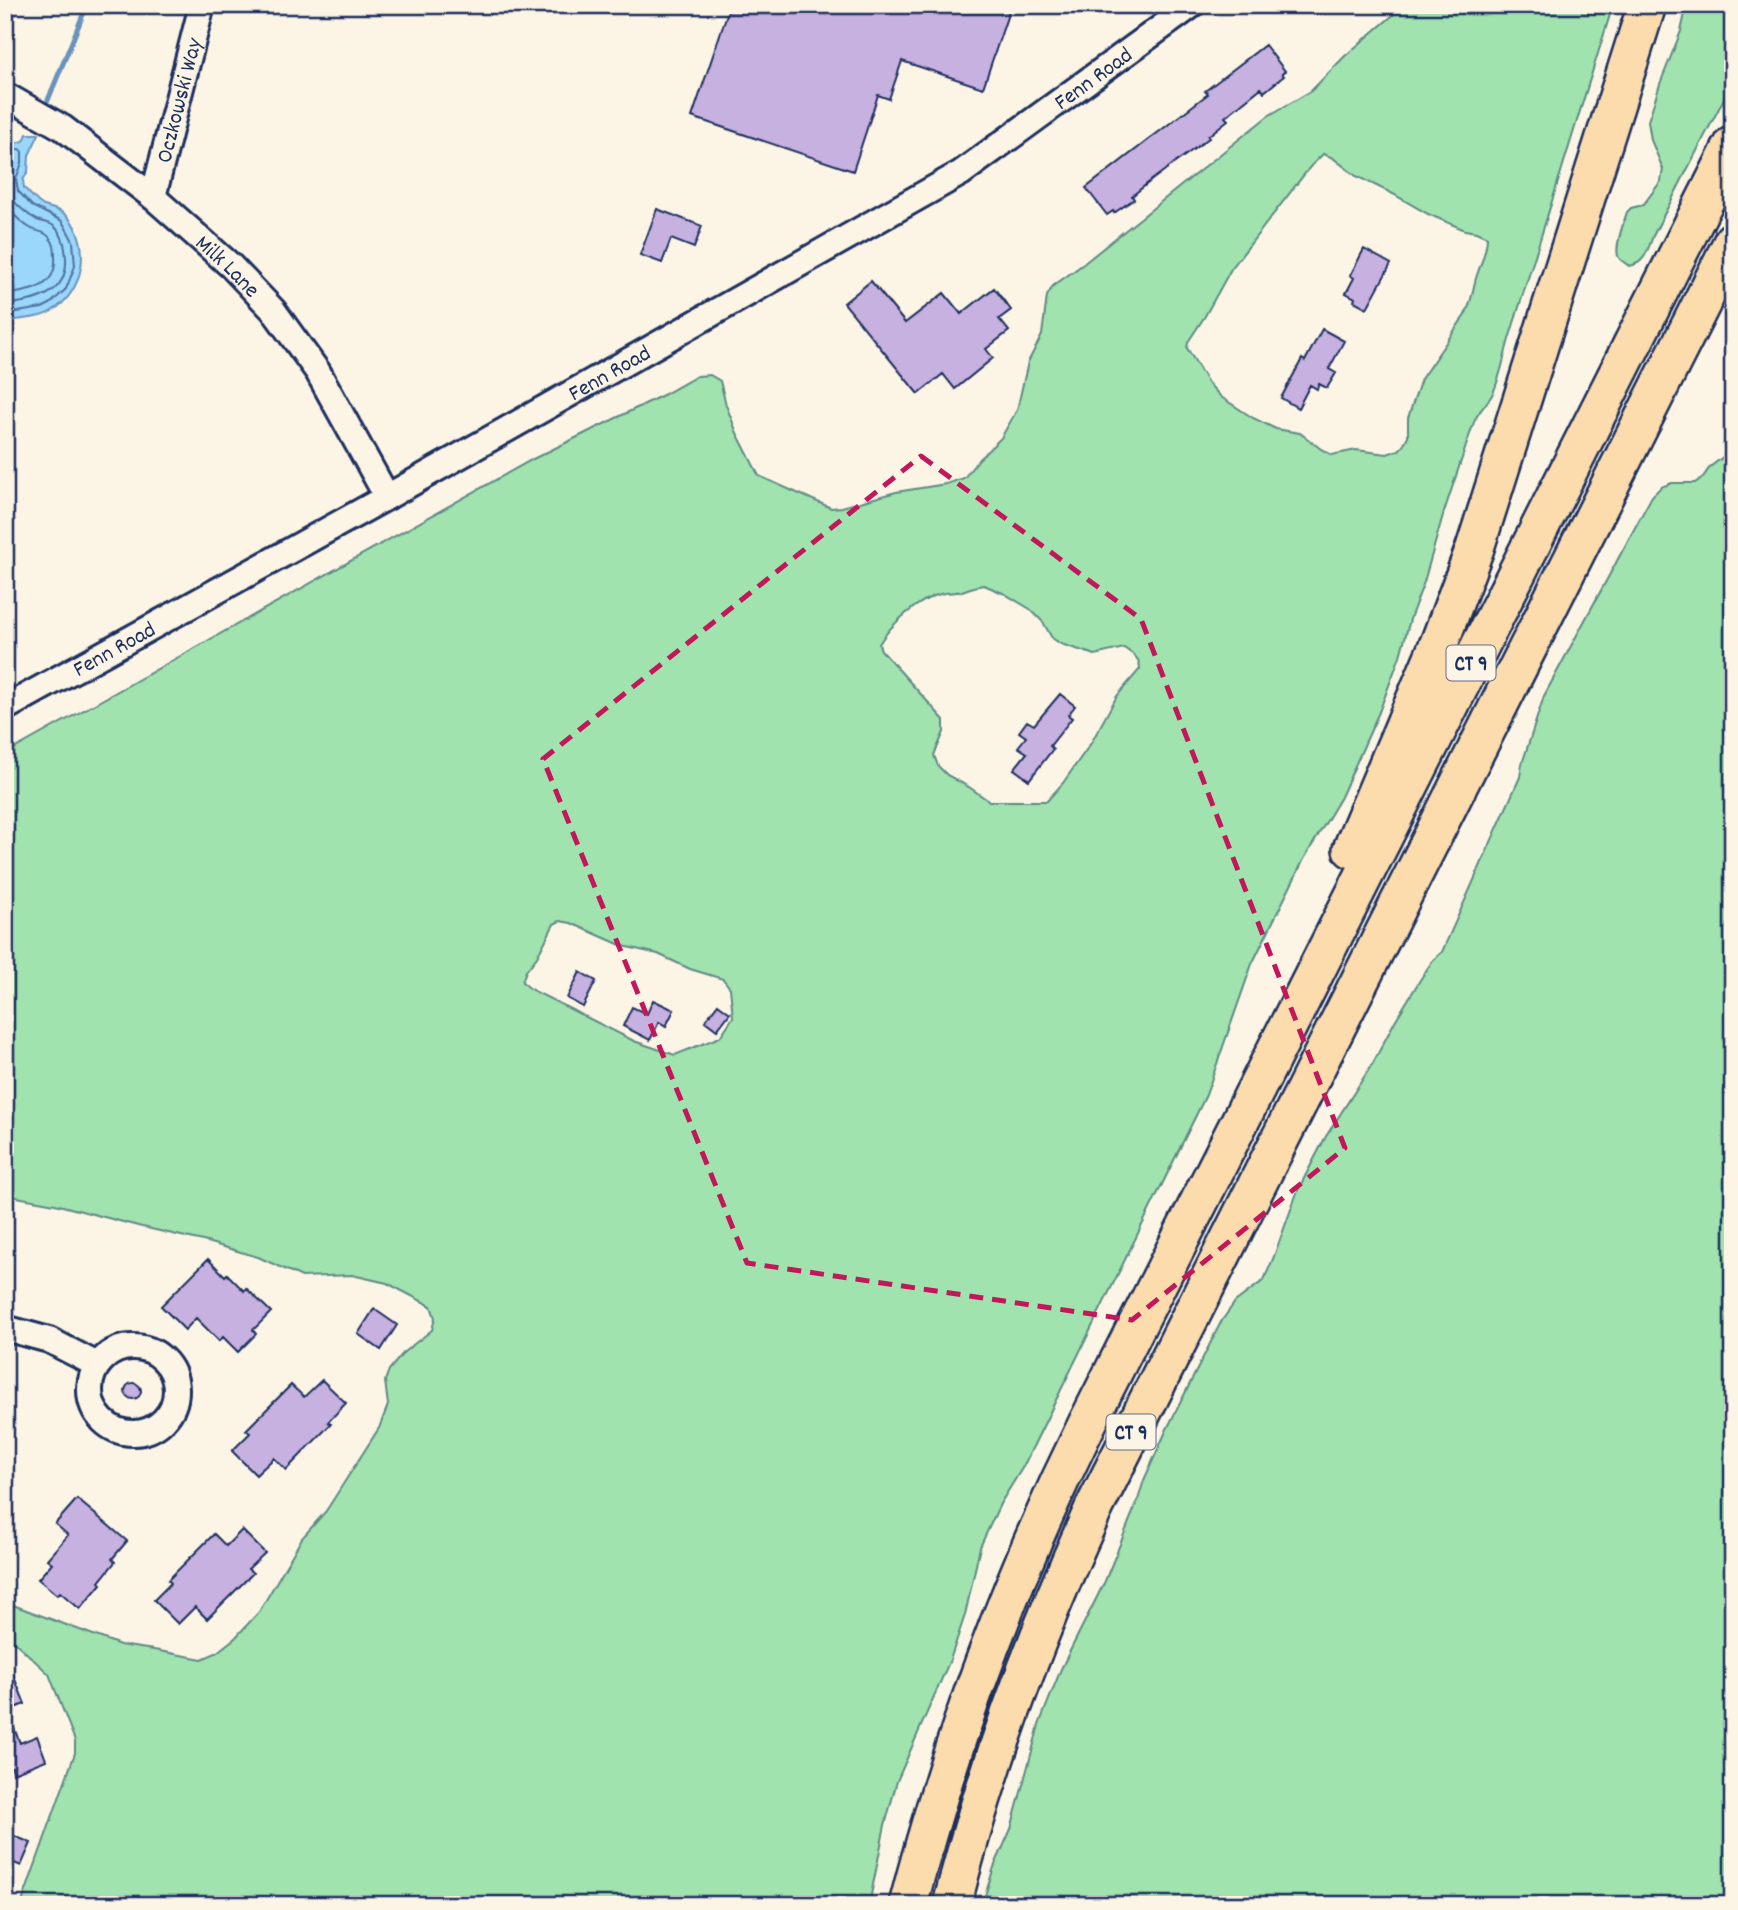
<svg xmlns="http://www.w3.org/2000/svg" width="1738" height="1910" font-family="Dekko,sans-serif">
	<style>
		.green { fill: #a0e3ae; stroke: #5e8986; stroke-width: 2; fill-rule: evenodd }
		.water { fill: #9bd6fb; stroke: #6893bc; stroke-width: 2 }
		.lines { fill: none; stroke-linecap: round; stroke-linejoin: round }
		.shore { stroke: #4e729d; stroke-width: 2 }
		.stream { stroke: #6893bc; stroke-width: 5 }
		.building { fill: #c6b1e0; stroke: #1b2f5e; stroke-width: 2 }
		.minor-casing { stroke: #1b2f5e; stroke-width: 30 }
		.highway-casing { stroke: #1b2f5e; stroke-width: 42 }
		.minor { stroke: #fcf5e5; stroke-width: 24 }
		.highway { stroke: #fcdcac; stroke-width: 37 }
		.marked { fill: none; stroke: #c2185b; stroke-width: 5; stroke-dasharray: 14 9; stroke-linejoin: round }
		.labels { text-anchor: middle; stroke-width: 6; stroke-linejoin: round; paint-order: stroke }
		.shield { fill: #fcf5e5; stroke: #5e6a86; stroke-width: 2 }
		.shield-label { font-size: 21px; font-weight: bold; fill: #1b2f5e }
		.street-label { font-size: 23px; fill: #1b2f5e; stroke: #fcf5e5 }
	</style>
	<rect width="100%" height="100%" fill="#fcf5e5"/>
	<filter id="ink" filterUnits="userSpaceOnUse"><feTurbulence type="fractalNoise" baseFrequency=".0143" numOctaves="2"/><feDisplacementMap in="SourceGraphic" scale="14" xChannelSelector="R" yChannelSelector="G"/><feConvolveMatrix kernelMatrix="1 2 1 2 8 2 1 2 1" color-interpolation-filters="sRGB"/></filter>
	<g filter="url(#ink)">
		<path class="green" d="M1405 5H1613L1510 336C1504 355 1501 377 1492 395 1486 405 1478 411 1474 422L1443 515 1424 582 1411 616 1400 656 1379 712 1341 797 1304 859 1252 964 1206 1095 1024 1465 1000 1504 980 1547 965 1615 950 1660 897 1781 885 1825 869 1905H21L75 1753V1741L49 1674 5 1633V1602L120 1645 154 1650 202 1659 216 1653 235 1638 259 1612 302 1538 326 1511 379 1428 388 1405 385 1381 389 1370 404 1352 432 1330 435 1318 431 1306 387 1283 352 1275 302 1277 258 1257 203 1241 138 1226 55 1204 5 1195V754L533 459 665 394 697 376 710 375 720 381 726 405 737 433 759 476 831 508 842 507 896 492 946 484 964 478 979 459 1001 438 1017 410 1028 362 1042 335 1047 296 1053 286 1082 265 1268 116 1311 91 1345 56ZM1323 154 1333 158 1356 176 1393 194 1428 214 1465 230 1476 232 1487 237C1487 253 1479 266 1475 282 1472 294 1471 304 1465 315L1421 379 1408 418V436L1403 446 1399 450 1387 454 1356 450 1332 455 1321 449 1300 433 1276 429 1253 418 1221 397 1208 383 1187 348 1188 342 1205 316 1231 269 1310 167ZM984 585 1005 594 1030 609 1043 622 1052 638 1061 644 1095 655 1124 648C1132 654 1140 657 1140 669L1117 696 1091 743 1063 783 1047 801H989L969 787 947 775 938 766 934 755 944 732V720L881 650 879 644C891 624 918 600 940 594 947 592 955 593 962 591 970 588 976 586 984 585ZM560 921 571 923 623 946 658 954 690 969 723 979 730 988 733 1017 720 1037 675 1055 634 1041 532 990 522 982 526 971 537 957 554 924Z
			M1687 5H1733V81L1653 236C1648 249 1645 264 1629 266 1626 263 1622 262 1619 258 1613 250 1624 222 1627 212L1631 208 1643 205 1661 181 1663 169 1651 140 1648 121 1660 84 1681 31Z
			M1733 449V1905H982L994 1867 1011 1829 1039 1725 1061 1669 1105 1581 1138 1500 1144 1480 1167 1429 1221 1322 1235 1302 1264 1280 1273 1259 1298 1190 1325 1138 1373 1063 1395 1021 1420 980 1433 960 1442 952 1520 777 1522 764 1544 696 1652 496 1661 487 1672 483H1695L1703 477 1710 467Z"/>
		<path class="water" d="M27 134H39L29 155 28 172 23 180 24 188C31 194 36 202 44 206 53 209 62 210 68 217 92 245 84 292 52 311 39 319 20 319 5 321V145L24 141Z"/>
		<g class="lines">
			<path class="shore" d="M5 151 19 149 22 151V163L16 179 18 191 32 206 62 221 73 241 75 266 66 289 50 304 42 308 5 314
				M5 160H11L13 163C11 173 5 182 10 194 13 203 28 215 37 220 44 223 51 222 56 228 64 237 65 247 66 258 68 296 34 301 5 305
				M5 206C13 214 20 222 30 228 37 232 45 231 49 237 55 243 55 250 55 257 57 289 29 291 5 295"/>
			<path class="stream" d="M48 100 87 5"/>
		</g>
		<path class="building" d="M730 5H1011L983 88 902 61 889 99 878 95 853 171 692 117Z
			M1265 45 1285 71 1282 74 1284 76 1264 92 1261 88 1241 104 1225 117 1228 120 1208 136 1209 138 1153 179 1132 196 1134 199 1114 213 1113 211 1107 215 1086 188 1208 94 1205 91Z
			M657 209 702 226 694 248 671 239 662 263 640 255Z
			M1364 249 1391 264 1367 308 1354 301 1355 298 1346 293 1354 278 1350 275 1352 272Z
			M871 281 905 323 944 293 961 314 994 288 1011 310 999 319 1009 331 986 349 993 358 955 389 943 374 918 394 844 303Z
			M1322 329 1344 341 1329 369 1336 373 1327 388 1319 384 1317 389 1310 385 1298 408 1281 398 1302 359 1305 361Z
			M1060 694 1075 706 1068 715 1072 718 1050 746 1053 749 1029 780 1014 769 1027 753 1018 747 1026 737 1019 732 1027 721 1034 725Z
			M580 972 596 981 583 1007 567 998Z
			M653 1000 674 1010 666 1026 659 1022 650 1040 623 1026 632 1007 647 1014Z
			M718 1004 730 1013 717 1030 705 1021Z
			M208 1259 225 1276 227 1274 244 1291 246 1288 271 1312 253 1330 256 1334 238 1352 223 1337 219 1341 196 1318 185 1330 161 1306Z
			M374 1309 397 1325 381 1350 358 1334Z
			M322 1380 346 1403 328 1422 331 1424 286 1470 274 1458 256 1475 232 1451 250 1433 246 1430 291 1385 304 1397Z
			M125 1391a8 8 0 1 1 16 0a8 8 0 1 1-16 0Z
			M77 1499 127 1541 112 1559 115 1562 99 1582 101 1584 80 1609 60 1592 57 1595 38 1579 52 1563 47 1559 68 1535 55 1524Z
			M242 1530 265 1553 248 1569 253 1573 207 1619 195 1607 178 1624 154 1600 171 1583 168 1580 214 1534 226 1546Z
			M6 1657 25 1704 7 1711 20 1743 37 1736 46 1760 13 1773 12 1767 5 1770Z
			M5 1832 31 1843 21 1866 5 1859Z"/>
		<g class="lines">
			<g class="minor-casing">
				<g id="minor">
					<path id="s1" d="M5 95 63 128 153 197 231 266 274 311 318 372 387 497"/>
					<path id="s2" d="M153 197 202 5"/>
					<path id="s3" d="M5 708 387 497 961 173 1192 5"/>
					<path d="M5 1328 49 1340 97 1365"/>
					<circle cx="133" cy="1390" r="43"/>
				</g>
			</g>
			<g class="highway-casing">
				<path id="highway" d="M1352 849 1440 641 1475 548 1647 5
					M908 1905C951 1738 1011 1578 1087 1424L1733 145
					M952 1905C986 1768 1036 1635 1095 1506L1733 241"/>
			</g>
			<use href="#minor" class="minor"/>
			<use href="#highway" class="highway"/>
		</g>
	</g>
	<path class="marked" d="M921 456 1141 619 1345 1148 1132 1320 747 1263 543 759Z"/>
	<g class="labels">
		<g class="shield">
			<rect x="1446.5" y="645.5" width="49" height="35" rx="5"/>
			<rect x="1106.5" y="1414.5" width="49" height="35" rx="5"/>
		</g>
		<g class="shield-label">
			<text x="1471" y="670">CT 9</text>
			<text x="1131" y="1439">CT 9</text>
		</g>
		<g class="street-label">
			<text dy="8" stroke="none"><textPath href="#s3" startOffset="1258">Fenn Road</textPath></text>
			<text dy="8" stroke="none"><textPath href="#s2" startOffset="100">Oczkowski Way</textPath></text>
			<text dy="8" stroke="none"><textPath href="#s1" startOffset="282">Milk Lane</textPath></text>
			<text dy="8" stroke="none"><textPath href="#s3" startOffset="691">Fenn Road</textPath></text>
			<text dy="8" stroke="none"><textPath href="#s3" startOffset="124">Fenn Road</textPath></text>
		</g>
	</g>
	<rect width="1738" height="1910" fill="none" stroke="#fcf5e5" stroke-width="28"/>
	<rect x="14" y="14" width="1710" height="1882" fill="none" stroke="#1b2f5e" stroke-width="2.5" filter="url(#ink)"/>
</svg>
